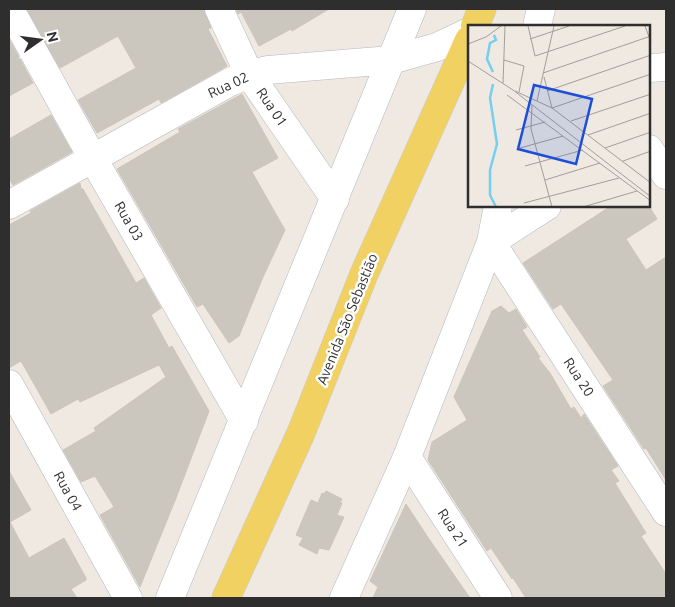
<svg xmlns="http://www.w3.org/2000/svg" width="675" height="607" font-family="Ubuntu,sans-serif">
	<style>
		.building { fill: #cbc7bf; stroke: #cbc5ba }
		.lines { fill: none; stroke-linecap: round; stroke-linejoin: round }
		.minor-casing { stroke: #b4b7c1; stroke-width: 29 }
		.primary-casing { stroke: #c9c9c9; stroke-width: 29 }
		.minor { stroke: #fff; stroke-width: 28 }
		.primary { stroke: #f2d163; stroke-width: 28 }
		.labels { text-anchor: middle; stroke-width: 5; stroke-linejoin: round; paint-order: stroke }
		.street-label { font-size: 14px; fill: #2e2e2e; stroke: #fff }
		.inset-river { fill: none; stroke: #75cff0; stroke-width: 2.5 }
		.inset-road { fill: none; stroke: #a29e99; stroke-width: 1 }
		.view { fill: #1d4ed8; fill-opacity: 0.15; stroke: #1d4ed8; stroke-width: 2.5 }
		.inset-edge { fill: none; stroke: #2e2e2e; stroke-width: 2.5 }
	</style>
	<rect width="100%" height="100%" fill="#efe9e1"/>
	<path class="building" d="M26 9H204L211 28 208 29 227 66 161 103 159 99 97 133 78 100 136 68 118 36 60 68Z
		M236 9H329L292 31 291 29 259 46 241 12 238 14Z
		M9 39 33 83 9 96Z
		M242 94 278 158 252 172 285 230 263 277 239 336 229 343 203 304 197 307 117 169 180 132 178 129Z
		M51 115 72 152 13 185 9 178V139Z
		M80 183 81 189H83L136 283 144 278 161 308 151 315 169 348 172 346 209 411 176 498 140 587 100 515 114 507 95 476 81 482 63 450 96 431 94 428 166 377 159 365 80 402 78 399 51 414 21 361 9 368V225L31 213 30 211Z
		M611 206H649L657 219 626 239 646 270 666 257V480L646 448 644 449 603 386 613 380 561 304 553 309 523 263Z
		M501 306 509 313 516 309 527 327 522 330 540 357 538 358 550 373 571 409 574 407 581 418 584 414 618 466 611 470 619 481 615 483 646 533 641 536 666 574V598H526L513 578 512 579 491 548 487 551 428 460 432 442 467 420 454 397 492 311Z
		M9 471 31 510 10 522 29 558 64 538 86 578V580L71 589 77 598H9Z
		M326 491 342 499 340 503H342L337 515 344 517 329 550 319 548 317 554 299 545 303 538 296 535 311 500 318 503 322 493 324 494Z
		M406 504 429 539 470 598H373L378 587 370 581Z"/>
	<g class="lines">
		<g class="minor-casing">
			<path id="minor" d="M219 9 249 74 335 199
				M16 20 92 157 244 421
				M537 26 541 9
				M649 68 666 67
				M649 149 666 175
				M9 205 230 82 249 74 268 70 391 60 437 47 469 32
				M491 242 666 512
				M491 242 547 206
				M9 384 128 598
				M407 457 498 598
				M170 598 412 9
				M344 598 407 457 491 242 498 206"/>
		</g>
		<g class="primary-casing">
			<path id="primary" d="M475 26 482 9
				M226 598 301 433 364 274 469 40"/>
		</g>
		<use href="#minor" class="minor"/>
		<use href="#primary" class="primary"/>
	</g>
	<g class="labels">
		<g class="street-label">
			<text transform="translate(228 85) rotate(-25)" y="5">Rua 02</text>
			<text transform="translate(272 107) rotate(56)" y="5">Rua 01</text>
			<text transform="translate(129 221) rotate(60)" y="5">Rua 03</text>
			<text transform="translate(347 319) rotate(-68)" y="5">Avenida São Sebastião</text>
			<text transform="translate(579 377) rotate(57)" y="5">Rua 20</text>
			<text transform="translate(68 491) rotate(61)" y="5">Rua 04</text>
			<text transform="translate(453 528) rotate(57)" y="5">Rua 21</text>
		</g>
	</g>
	<g transform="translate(468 25)">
		<rect width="182" height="182" fill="#efe9e1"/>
		<path class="inset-river" d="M25 47 19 34 22 18 28 15 26 10M25 59 22 73 29 119 22 145V170L28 182"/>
		<path class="inset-road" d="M60 1 67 31 157 1M177 1 183 17M62 14 101 1M0 19 18 12 33 1M36 35 56 41 51 67M0 36 45 65 183 172M75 48 183 11M76 52 84 83M35 58 37 1M47 66 84 83 183 158M79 66 183 30M39 70 183 176M69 76 86 1M64 80 63 104 84 182M84 83 183 49M103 96 183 69M48 105 77 97M120 110 183 88M52 123 95 111M137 123 183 107M155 136 183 126M57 141 115 125M77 155 132 138M56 178 151 153M115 182 169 166"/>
		<path class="view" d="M66 60 124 74 108 139 50 124Z"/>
		<rect width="182" height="182" class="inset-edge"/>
	</g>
	<rect width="675" height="607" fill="none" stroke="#2e2e2e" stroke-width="20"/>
	<g transform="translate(40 40) rotate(76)" stroke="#ffffff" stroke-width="4" paint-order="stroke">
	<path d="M0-4L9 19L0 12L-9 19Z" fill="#2e2e2e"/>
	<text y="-8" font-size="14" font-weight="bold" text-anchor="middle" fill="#2e2e2e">N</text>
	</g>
</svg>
